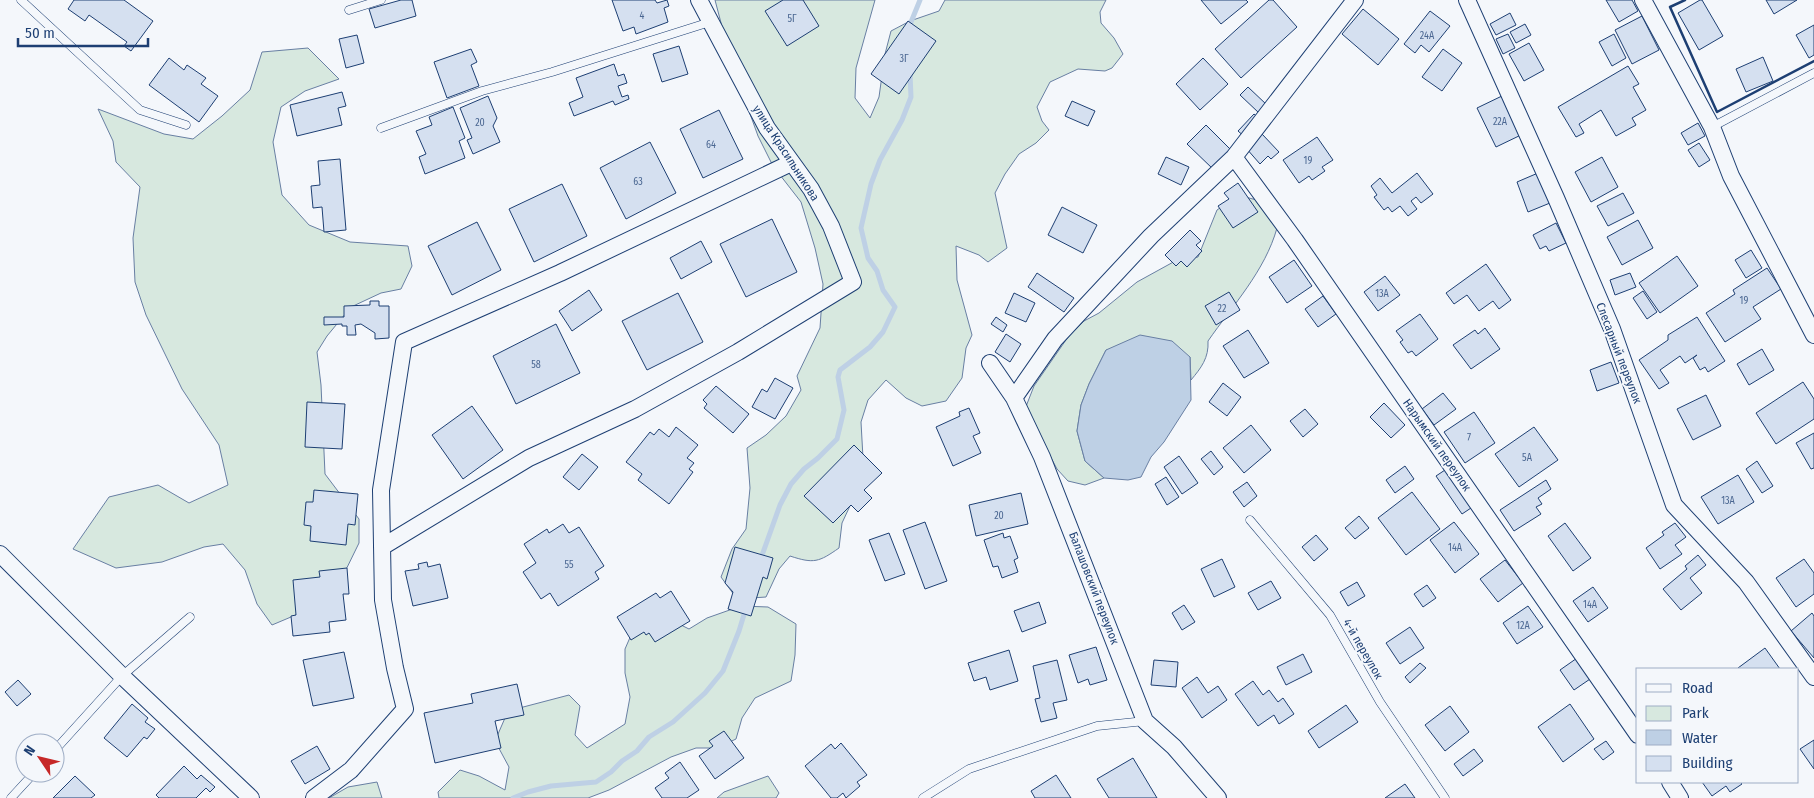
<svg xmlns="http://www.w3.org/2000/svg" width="1814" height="798" font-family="'Fira Sans Condensed',sans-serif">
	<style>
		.green { fill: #d7e8df; stroke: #687fa3 }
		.water { fill: #bed0e5; stroke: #687fa3 }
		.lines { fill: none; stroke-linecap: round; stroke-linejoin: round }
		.stream { stroke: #bed0e5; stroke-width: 5 }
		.building { fill: #d5e0f0; stroke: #1d3f73 }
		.lane-casing { stroke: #1d3f73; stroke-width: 9 }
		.street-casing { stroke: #1d3f73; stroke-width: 18 }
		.lane { stroke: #f4f7fb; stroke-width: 8 }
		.street { stroke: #f4f7fb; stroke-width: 16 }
		.wall { stroke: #1d3f73; stroke-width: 2.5 }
		.labels { text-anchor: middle; stroke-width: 4; stroke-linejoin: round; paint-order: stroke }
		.number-label { font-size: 10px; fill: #4b6792 }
		.street-label { font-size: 12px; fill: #1d3f73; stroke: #f4f7fb }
	</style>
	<rect width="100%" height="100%" fill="#f4f7fb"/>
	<path class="green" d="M715 0H875L856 68 855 98 870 118 879 97 885 54 891 31 910 21 939 11 945 0H1106L1100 12 1101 23 1114 38 1123 54 1112 68 1105 71 1078 69 1050 82 1037 107 1042 121 1049 130 1036 143 1019 154 1005 174 995 193 1007 248 988 262 979 255 956 246 957 280 972 335 966 348 962 378 946 401 922 406 906 398 886 380 868 400 861 422 864 476 842 523 839 548C819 562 814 564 790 556L779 569 766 597 737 599 721 577 732 549 746 529 750 488 747 448 766 435 786 416 801 390 797 376 820 328 823 284 815 248 801 202 773 166 758 136 731 61Z
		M308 48 339 79 305 91 281 107 273 142 282 195 309 225 350 242 408 246 412 266 401 289 381 293 351 307 327 336 317 352 321 385 325 474 359 519V543L338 586 317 606 272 625 257 604 245 570 223 544 204 547 162 562 116 568 73 549 109 497 158 485 189 503 228 485 219 445 182 389 146 315 135 282 133 238 140 187 116 162 113 141 98 109 164 134 193 139 222 116 250 90 262 52Z
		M1238 195 1264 202 1277 228C1265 271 1233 305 1208 341 1209 358 1201 368 1191 380L1190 357 1106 350 1089 384 1081 405 1077 431 1085 461 1104 478 1085 485 1068 481 1057 469 1025 409 1034 386 1068 337 1084 321 1099 313 1137 282 1177 260 1198 257 1217 210Z
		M741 606 768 607 796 624 795 655 791 681 755 698 742 718 736 739 717 748H696L671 757 609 790 588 798H439L438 792 460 770 479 776 505 790 509 767 495 741 508 711 569 695 580 706 575 735 587 748 625 724 630 697 625 673V649L635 626 659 614 689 629 707 618Z
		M768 776 779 793 776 798H717L724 792Z
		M377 782 382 798H329L348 787Z"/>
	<path class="water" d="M1140 335 1172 341 1190 357 1191 400 1164 442 1151 457 1141 477 1128 480 1104 478 1085 461 1077 431 1081 405 1089 384 1106 350Z"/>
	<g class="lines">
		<path class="stream" d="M909 27 920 0
			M760 561 780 505 791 484 804 469 818 458 837 439 844 410 838 377 840 370 870 347 883 332 895 307 883 290 877 271 868 258 861 228 871 184 880 160 902 120 911 97 910 73
			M513 798 528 792 551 786 596 782 611 772 622 761 637 751 649 737 673 722 705 693 723 671 739 631 746 608"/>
	</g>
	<path class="building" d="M74 0H124L153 21 131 51 124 46 127 42 89 15 85 21 68 9Z
		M401 0H412L416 16 375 28 369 9Z
		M612 0H655L657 3 667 0 669 6 664 8 668 22 636 34 634 27 623 31Z
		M783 0H803L819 26 787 46 765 11Z
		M1201 0H1246L1248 2 1221 24Z
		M1269 0H1273L1297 27 1241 78 1215 49Z
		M1606 0H1632L1638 11 1619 22Z
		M1700 0H1702L1723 36 1699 50 1678 13Z
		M1766 0H1797L1774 14Z
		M1363 9 1399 39 1378 65 1342 34Z
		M1430 11 1450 26 1429 52 1421 45 1415 53 1404 44Z
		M1510 13 1516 25 1496 35 1490 24Z
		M1642 16 1659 50 1632 64 1615 30Z
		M908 21 936 41 899 94 871 74Z
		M1525 24 1531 35 1516 43 1510 32Z
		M1814 25V55L1809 58 1796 35Z
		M1508 34 1515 48 1503 54 1496 39Z
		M1614 34 1626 58 1612 66 1599 42Z
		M357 35 364 63 346 68 339 39Z
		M1529 43 1544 70 1524 81 1509 54Z
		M679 46 688 74 662 82 653 54Z
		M471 49 477 62 471 65 479 86 447 98 434 62Z
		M1443 49 1462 63 1442 91 1422 77Z
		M1763 57 1773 81 1746 92 1736 69Z
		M169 58 184 70 187 65 206 78 201 84 218 96 199 122 149 85Z
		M1203 58 1228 84 1200 110 1176 84Z
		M614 64 618 76 624 74 627 83 618 86 622 97 628 95 629 99 615 105 613 101 574 116 569 103 583 97 576 78Z
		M1628 66 1639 84 1633 87 1646 110 1632 118 1636 125 1616 136 1601 110 1579 124 1584 133 1576 137 1558 107Z
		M1248 87 1267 105 1259 113 1240 95Z
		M342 92 346 106 338 108 342 125 297 136 290 105Z
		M1504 95 1523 134 1496 147 1477 108Z
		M488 96 497 118 493 126 500 142 473 154 467 140 472 138 460 108Z
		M1072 101 1095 111 1088 126 1065 116Z
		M453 107 465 138 459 141 465 158 425 174 419 157 426 154 416 131 432 125 429 117Z
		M719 110 743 159 703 178 680 129Z
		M1254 114 1261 120 1246 138 1238 131Z
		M1698 123 1705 136 1688 145 1681 133Z
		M1206 125 1232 151 1214 170 1187 144Z
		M1262 134 1279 152 1271 159 1268 156 1260 164 1246 148Z
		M1317 137 1333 160 1322 167 1325 171 1312 180 1309 176 1299 183 1283 160Z
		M650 142 676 193 626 219 600 168Z
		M1699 143 1710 160 1699 167 1688 150Z
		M1166 157 1189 167 1181 185 1158 174Z
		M1602 157 1618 187 1591 202 1575 172Z
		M340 159 346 230 324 232 322 207 313 208 311 186 320 185 318 161Z
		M1417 173 1433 194 1421 203 1416 197 1411 201 1417 209 1408 216 1400 206 1392 212 1388 207 1384 210 1374 197 1377 195 1371 186 1380 178 1392 193Z
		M1538 173 1550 203 1528 212 1517 182Z
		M1238 183 1258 212 1233 228 1218 206 1229 199 1224 193Z
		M562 184 587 236 534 262 509 209Z
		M1623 193 1634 213 1608 226 1597 206Z
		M1062 207 1097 225 1083 253 1048 235Z
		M772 219 797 272 746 297 720 244Z
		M1638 220 1653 248 1622 265 1607 237Z
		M477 222 501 270 452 295 428 246Z
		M1556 223 1566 243 1549 251 1546 246 1540 249 1533 235Z
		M1190 230 1201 241 1196 245 1202 251 1187 267 1181 261 1176 266 1165 255Z
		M701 241 712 262 681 279 670 258Z
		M1751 250 1762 268 1746 278 1735 260Z
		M1677 256 1698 286 1660 313 1639 283Z
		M1294 260 1312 286 1287 303 1269 277Z
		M1486 264 1511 300 1499 309 1493 301 1479 311 1467 295 1454 304 1446 293Z
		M1767 268 1781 289 1753 307 1761 319 1725 342 1706 313 1735 294 1733 290Z
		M1037 273 1074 298 1064 312 1028 287Z
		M1630 273 1636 287 1615 295 1610 280Z
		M1385 276 1400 295 1378 311 1364 292Z
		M589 290 602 310 572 331 559 311Z
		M1643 291 1657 312 1647 319 1633 298Z
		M1229 292 1240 310 1216 325 1205 306Z
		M678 293 703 342 647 370 622 321Z
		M1014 293 1035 303 1026 322 1005 313Z
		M1323 296 1336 314 1318 327 1305 309Z
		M370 301H379V306H389V338L375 339V333L361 324 355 325 356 335H347V326H342V324L324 325V317H344V306L370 305Z
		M1420 314 1438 339 1416 356 1412 351 1408 353 1400 342 1403 340 1396 331Z
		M996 317 1007 325 1003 332 991 324Z
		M1697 317 1725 361 1708 372 1705 367 1700 370 1693 358 1697 355 1685 363 1680 356 1660 370 1669 383 1659 389 1639 360 1668 340V335Z
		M556 324 580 373 516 404 493 356Z
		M1485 328 1500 349 1471 369 1453 345 1475 330 1478 334Z
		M1248 330 1269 363 1244 378 1223 346Z
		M1006 334 1021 344 1010 362 995 352Z
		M1762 349 1774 370 1749 385 1737 364Z
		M1611 362 1619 383 1597 391 1590 370Z
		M775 378 793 388 775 419 752 407 762 389 767 392Z
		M1803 382 1814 399V419L1776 444 1756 413Z
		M1223 383 1241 397 1227 416 1209 402Z
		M716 386 749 414 733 433 704 408 707 404 703 400Z
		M1443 393 1456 409 1434 425 1422 409Z
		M1706 395 1721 426 1693 440 1677 409Z
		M307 402 345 404 342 449 305 447Z
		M1384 403 1405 425 1391 438 1370 417Z
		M472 406 503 450 463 479 432 435Z
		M969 408 980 433 973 436 981 453 953 466 936 427 960 416 959 412Z
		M1305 409 1318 424 1303 437 1290 421Z
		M1474 412 1495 443 1465 463 1444 432Z
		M1251 425 1271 450 1244 473 1223 448Z
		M676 427 698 445 687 458 694 463 689 469 693 472 669 504 638 480 642 474 626 462 650 432 654 435 659 429 669 437Z
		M1534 427 1558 460 1519 487 1495 454Z
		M1814 433V468L1811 469 1796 443Z
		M854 445 882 473 864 490 872 498 858 512 851 505 833 523 804 496Z
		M1211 451 1223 467 1214 475 1201 459Z
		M582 454 598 467 579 490 563 477Z
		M1179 456 1198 483 1182 494 1164 467Z
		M1757 461 1773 486 1762 493 1746 469Z
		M1405 466 1414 479 1395 493 1386 480Z
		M1448 468 1474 506 1462 514 1436 476Z
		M1738 475 1754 502 1718 524 1701 497Z
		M1166 477 1179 497 1167 505 1155 484Z
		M1546 480 1551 489 1538 498 1542 504 1536 507 1541 514 1514 531 1500 510Z
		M1247 482 1257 496 1244 507 1233 492Z
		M314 490 358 494 355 525 348 524 346 545 310 541 311 526 304 525 306 502H313Z
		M1412 492 1440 529 1406 555 1378 518Z
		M1021 493 1028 524 976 536 969 505Z
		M1359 516 1369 528 1355 539 1345 528Z
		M925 522 947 581 925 589 903 530Z
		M1454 522 1479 554 1455 573 1430 540Z
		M1565 523 1591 558 1573 571 1548 536Z
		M1675 523 1686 537 1675 545 1682 554 1660 569 1646 548 1664 535 1662 532Z
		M563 524 569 533 579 527 604 566 595 572 599 579 558 606 550 593 541 599 523 572 536 563 524 544 547 529 549 533Z
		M889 533 905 574 885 581 869 540Z
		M1003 533 1004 538 1010 536 1018 558 1014 560 1018 572 1002 578 998 566 993 567 984 540Z
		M1316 535 1328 549 1314 561 1302 547Z
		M735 547 773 558 767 579 763 577 751 616 728 609 733 592 725 583Z
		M1698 555 1706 565 1690 578 1702 593 1681 610 1663 589 1687 569 1685 566Z
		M1222 559 1235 587 1214 597 1201 569Z
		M1804 559 1814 573V594L1796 607 1776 578Z
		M1505 560 1523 583 1498 602 1480 579Z
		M427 562 428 567 440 564 448 598 413 606 405 571 419 569 418 564Z
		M347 568 349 594H343L346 620 329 622 330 632 293 636 291 616 296 615 293 580 320 577 319 571Z
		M1271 581 1281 598 1258 610 1248 593Z
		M1357 582 1365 596 1348 606 1340 592Z
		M1427 585 1436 598 1423 607 1414 594Z
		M1593 587 1608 608 1588 622 1573 601Z
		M671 591 690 621 655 642 649 633 646 635 644 632 631 640 617 617 656 593 660 598Z
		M1039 602 1046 623 1022 632 1014 611Z
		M1184 605 1195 622 1182 630 1172 613Z
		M1528 606 1543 627 1517 644 1503 623Z
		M1812 613 1814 616V658L1791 631Z
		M1410 627 1424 648 1400 664 1386 643Z
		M1096 647 1107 680 1090 685 1088 679 1078 683 1069 655Z
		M1765 648 1780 669H1739L1738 668Z
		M1009 650 1018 681 990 690 986 677 974 681 968 663Z
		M344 652 354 698 313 706 303 660Z
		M1303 654 1312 672 1286 685 1277 667Z
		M1580 656 1593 677 1574 690 1560 670Z
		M1057 660 1067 700 1053 703 1057 718 1041 722 1035 699 1040 698 1033 666Z
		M1154 660 1178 662 1176 687 1151 685Z
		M1420 663 1426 668 1410 683 1405 677Z
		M1197 677 1208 693 1218 686 1227 700 1202 718 1182 688Z
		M18 680 31 694 17 706 5 692Z
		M1253 681 1263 695 1269 690 1278 702 1283 698 1294 714 1279 724 1274 715 1258 726 1235 694Z
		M517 684 524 715 495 721 501 748 435 763 424 713 473 703 471 694Z
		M132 704 148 718 145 722 155 729 147 739 144 737 127 757 104 738Z
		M1570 704 1594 739 1563 762 1538 727Z
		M1346 705 1358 722 1319 748 1308 731Z
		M1450 706 1469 732 1445 751 1425 725Z
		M724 731 744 758 715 779 699 756 713 746 709 741Z
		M1814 740V769L1800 749Z
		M1606 741 1614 752 1603 760 1594 749Z
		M841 743 867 775 857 782 860 786 846 798 843 793 837 798H831L805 766 831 744 835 749Z
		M317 746 330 769 305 784 291 761Z
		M1474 749 1483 761 1463 776 1454 764Z
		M1133 758 1157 798H1109L1097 779Z
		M680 762 699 790 687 798H662L655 788 669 778 665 773Z
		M184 766 197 779 201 775 215 787 210 792 206 788 196 798H159L156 795Z
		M1056 775 1071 798H1035L1031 791Z
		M75 776 95 795 91 798H53Z
		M1702 782H1740L1742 784 1730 792 1726 786 1712 796Z
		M1405 784 1415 798H1385Z"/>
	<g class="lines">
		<g class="lane-casing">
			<path id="lane" d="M21 0 140 110 186 125
				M349 10 381 0
				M1712 127 1814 73
				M381 128 482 91 552 72 710 22
				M1250 520 1330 615 1380 702 1445 798
				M55 750 122 676 190 617
				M11 798 34 773
				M923 798 969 769 1097 726 1145 721"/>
		</g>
		<g class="street-casing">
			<path id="street" d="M1467 0 1556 198 1612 329 1674 505 1746 582 1814 677
				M1643 0 1712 127 1731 176 1814 335
				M1234 157 1295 240 1638 735
				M990 363 1014 398 1042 457 1145 721 1174 747 1218 798
				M1014 398 1055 339 1151 236 1234 157 1355 0
				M382 547 529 458 635 409 738 352 853 282 831 226 811 189 767 128 699 0
				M0 554 122 676 251 798
				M1670 782 1680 798
				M314 798 351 770 405 709 395 668 383 600 381 490 404 342 560 273 791 163"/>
		</g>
		<use href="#lane" class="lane"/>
		<use href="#street" class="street"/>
		<path class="wall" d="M1685 0 1670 7 1717 112 1814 61"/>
	</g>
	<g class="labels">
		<g class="number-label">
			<text x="642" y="19">4</text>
			<text x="792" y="22">5Г</text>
			<text x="1427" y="39">24А</text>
			<text x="904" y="62">3Г</text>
			<text x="1500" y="125">22А</text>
			<text x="480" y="126">20</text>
			<text x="711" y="148">64</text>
			<text x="1308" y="164">19</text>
			<text x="638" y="185">63</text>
			<text x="1382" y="297">13А</text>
			<text x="1744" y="304">19</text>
			<text x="1222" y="312">22</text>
			<text x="536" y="368">58</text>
			<text x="1469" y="441">7</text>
			<text x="1527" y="461">5А</text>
			<text x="1728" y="504">13А</text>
			<text x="999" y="519">20</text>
			<text x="1455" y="551">14А</text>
			<text x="569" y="568">55</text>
			<text x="1590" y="608">14А</text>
			<text x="1523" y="629">12А</text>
		</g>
		<g class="street-label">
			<text transform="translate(786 153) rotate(57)" y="4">улица Красильникова</text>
			<text transform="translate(1619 353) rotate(69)" y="4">Слесарный переулок</text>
			<text transform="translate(1437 445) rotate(55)" y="4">Нарымский переулок</text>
			<text transform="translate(1094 588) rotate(69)" y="4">Балашовский переулок</text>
			<text transform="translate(1363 649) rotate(60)" y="4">4-й переулок</text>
		</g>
	</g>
	<rect x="1636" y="668" width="162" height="115" fill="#f4f7fb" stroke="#9eadc5"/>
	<rect x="1646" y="684" width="25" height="8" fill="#f4f7fb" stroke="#9eadc5"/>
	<text x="1682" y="693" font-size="15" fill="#1d3f73">Road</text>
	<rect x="1646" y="706" width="25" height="15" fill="#d7e8df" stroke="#9eadc5"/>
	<text x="1682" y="718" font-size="15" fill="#1d3f73">Park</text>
	<rect x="1646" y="730" width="25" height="15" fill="#bed0e5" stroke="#9eadc5"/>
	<text x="1682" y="743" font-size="15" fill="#1d3f73">Water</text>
	<rect x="1646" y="756" width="25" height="15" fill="#d5e0f0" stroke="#9eadc5"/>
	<text x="1682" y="768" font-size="15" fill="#1d3f73">Building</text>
	<g transform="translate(40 758) rotate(305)"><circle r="24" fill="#f4f7fb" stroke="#9eadc5"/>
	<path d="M0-4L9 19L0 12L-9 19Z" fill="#c62828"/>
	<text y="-8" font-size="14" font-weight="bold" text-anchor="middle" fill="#1d3f73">N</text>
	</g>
	<path d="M18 38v8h130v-8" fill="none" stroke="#1d3f73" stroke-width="2.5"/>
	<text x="25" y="38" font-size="15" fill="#1d3f73" stroke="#f4f7fb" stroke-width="4" paint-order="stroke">50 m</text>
</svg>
